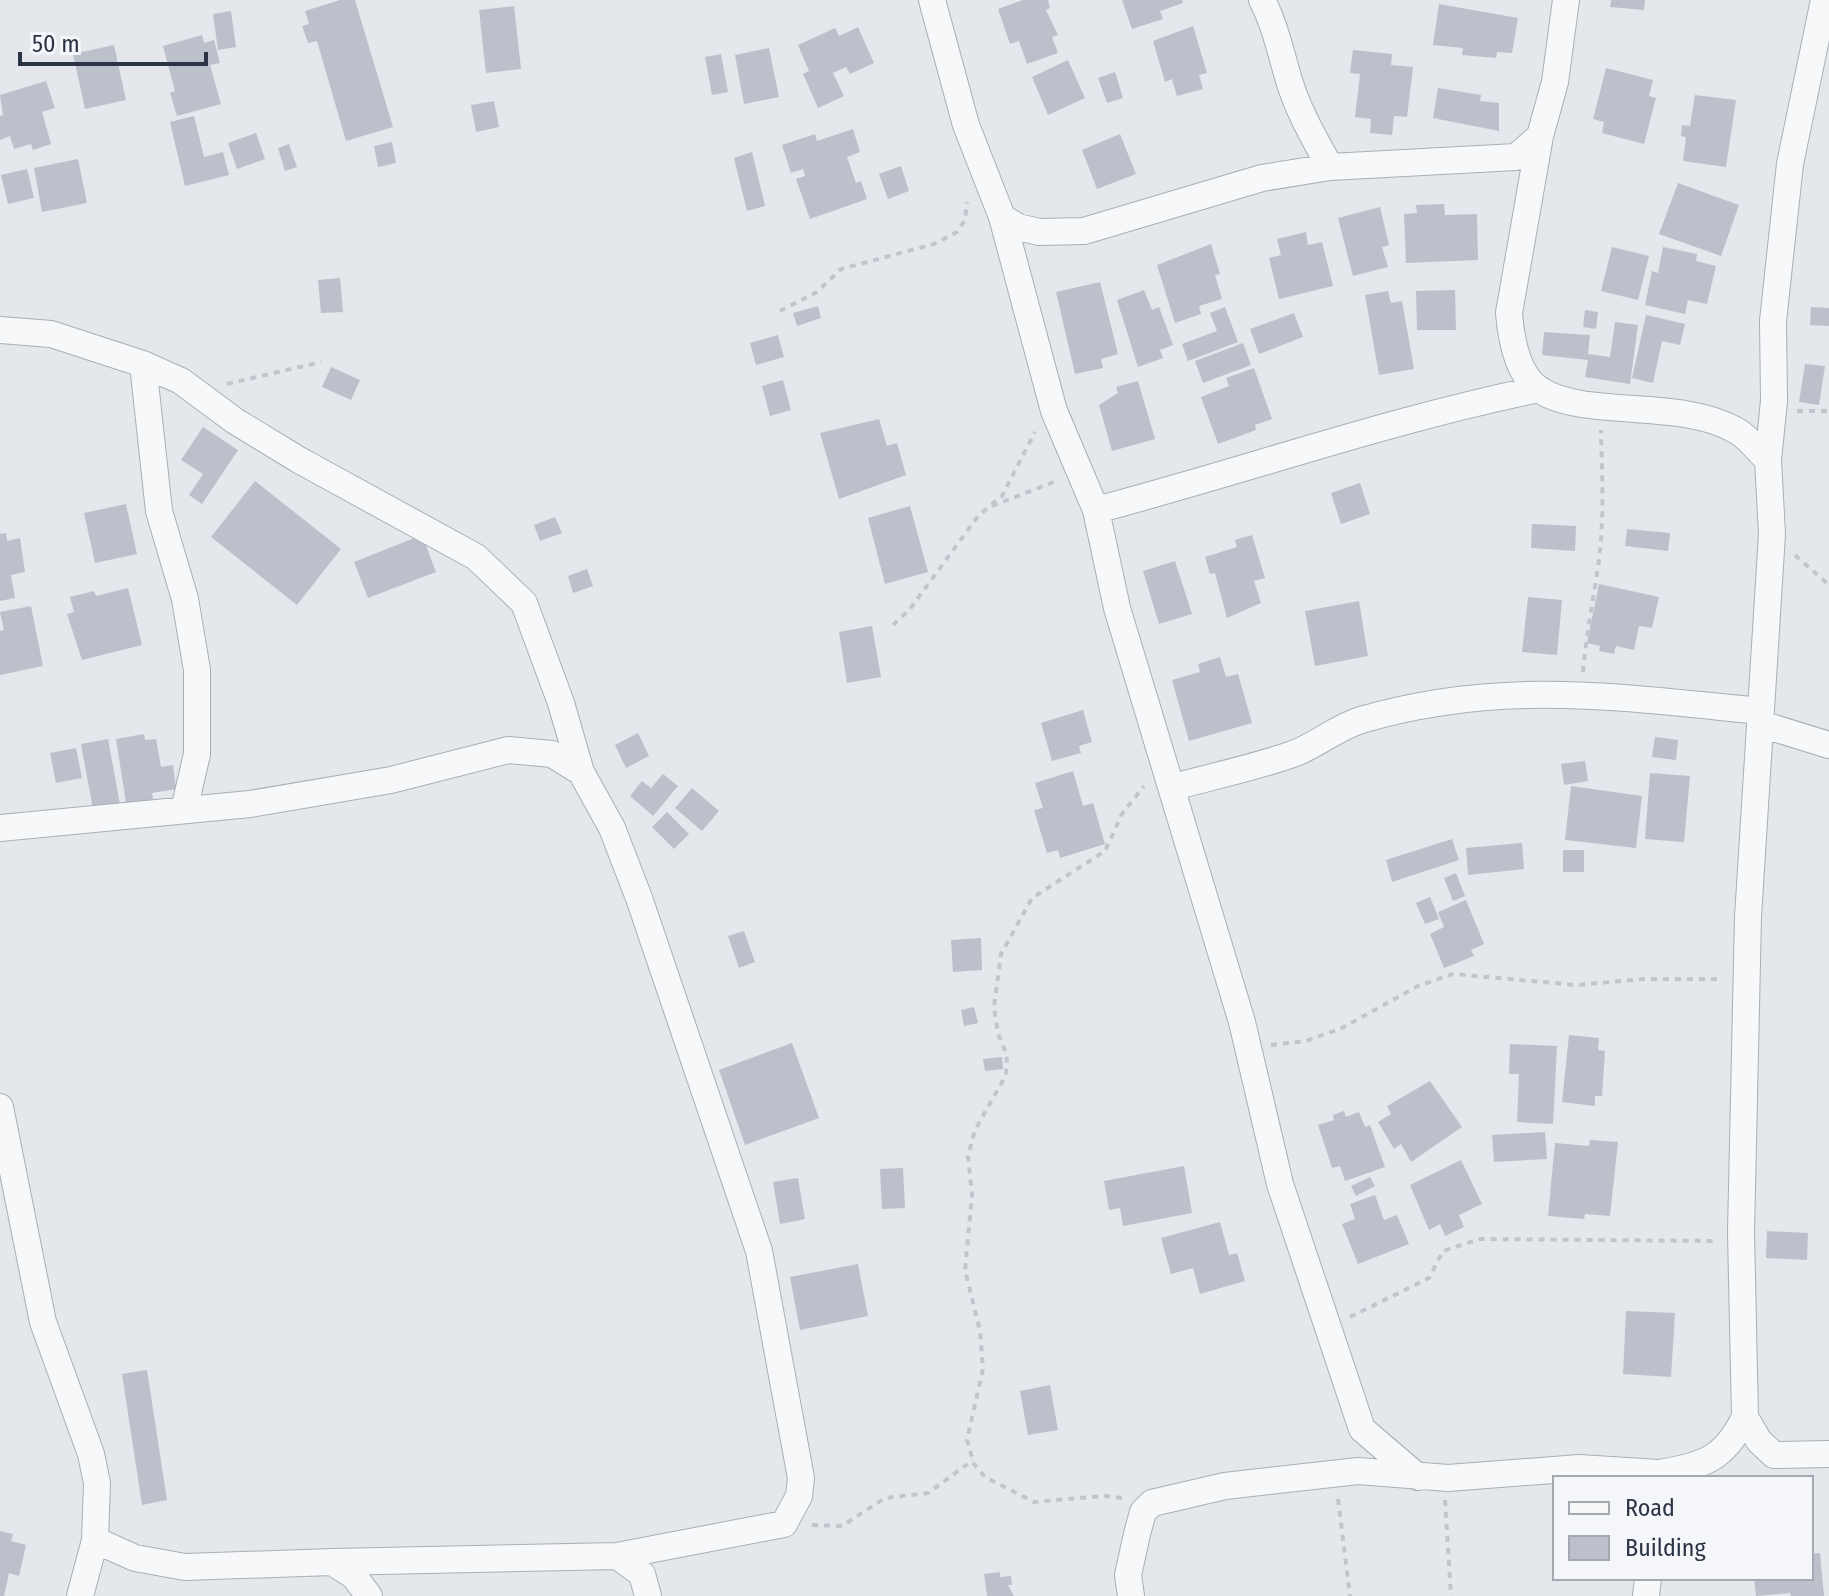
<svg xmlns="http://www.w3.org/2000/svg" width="1829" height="1596" font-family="'Fira Sans Condensed',sans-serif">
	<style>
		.building { fill: #bbc0ca }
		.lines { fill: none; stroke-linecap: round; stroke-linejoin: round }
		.street-casing { stroke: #a9aeb7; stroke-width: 28 }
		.path { stroke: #c2c5cb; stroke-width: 4; stroke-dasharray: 6 6; stroke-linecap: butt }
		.street { stroke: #f7f8fa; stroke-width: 26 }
	</style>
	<rect width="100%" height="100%" fill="#e4e7ec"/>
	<path class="building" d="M340 0H355L393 127 346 141 317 41 308 43 302 26 309 24 305 11Z
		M1023 0H1048L1050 8 1046 10 1058 35 1052 37 1058 53 1027 64 1019 41 1010 44 998 9Z
		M1122 0H1182L1183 3 1160 11 1163 19 1132 29Z
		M1611 0H1645L1644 10 1610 7Z
		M1439 4 1518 18 1512 53 1497 52 1496 58 1462 55 1463 48 1433 45Z
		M514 6 521 69 486 73 479 10Z
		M231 11 236 47 218 50 213 14Z
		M1193 26 1207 73 1199 75 1203 89 1177 96 1172 79 1165 82 1153 41Z
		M858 27 874 63 850 74 846 67 833 73 844 96 818 108 803 74 809 71 798 45 835 28 839 36Z
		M202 35 204 43 214 40 220 63 210 65 221 104 177 116 170 93 175 91 163 46Z
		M114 45 126 100 85 109 73 54Z
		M769 48 779 97 744 104 735 55Z
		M1353 50 1392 54 1391 65 1413 67 1407 117 1394 116 1392 135 1370 133 1371 119 1355 117 1360 74 1350 73Z
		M721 54 728 92 712 95 705 57Z
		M1068 60 1085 98 1048 115 1032 77Z
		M1606 68 1653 80 1649 96 1656 98 1644 144 1602 133 1604 122 1593 119Z
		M1115 72 1123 98 1107 103 1098 78Z
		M46 81 55 108 42 112 51 144 33 150 31 144 14 149 10 136 0 140V116L3 115 0 95Z
		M1438 88 1481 95 1480 101 1499 103V131L1433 118Z
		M1695 95 1736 100 1726 167 1683 161 1686 137 1681 136 1682 125 1690 126Z
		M494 101 499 127 476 132 471 105Z
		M194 116 204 157 223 152 229 175 185 186 170 122Z
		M853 129 860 152 847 157 856 183 861 181 867 199 810 219 796 179 805 176 803 169 791 173 782 145 815 134 817 141Z
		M256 133 265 159 237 169 228 143Z
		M1120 134 1136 174 1097 189 1082 150Z
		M392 142 396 163 378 167 374 146Z
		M289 144 297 167 285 171 278 148Z
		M752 152 765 206 747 211 734 158Z
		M78 159 87 203 42 212 34 168Z
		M901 166 909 191 888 199 879 174Z
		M27 169 34 198 8 204 1 175Z
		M1678 183 1739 205 1721 256 1659 234Z
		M1444 204 1445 215 1477 214 1478 260 1406 263 1404 214 1417 213 1416 205Z
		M1380 207 1389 245 1382 247 1388 267 1353 276 1338 218Z
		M1306 232 1308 245 1322 242 1333 286 1279 299 1269 258 1281 255 1277 239Z
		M1211 244 1220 274 1215 275 1222 299 1199 306 1201 314 1175 323 1157 265Z
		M1612 247 1649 256 1638 300 1601 291Z
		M1663 247 1697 254 1696 261 1716 266 1707 304 1688 300 1685 314 1645 305 1652 271 1658 273Z
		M340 278 343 312 321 313 318 280Z
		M1100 282 1118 354 1101 359 1103 368 1075 374 1056 292Z
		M1144 290 1152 310 1159 307 1173 345 1160 350 1163 358 1138 367 1117 300Z
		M1455 290 1456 330H1417L1416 291Z
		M1388 291 1391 303 1402 301 1414 369 1379 375 1365 295Z
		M818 306 821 318 797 326 793 313Z
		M1225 307 1238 342 1188 361 1182 344 1217 331 1210 313Z
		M1811 307 1829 308V326L1810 325Z
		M1585 310 1598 312 1596 329 1583 327Z
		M1294 313 1303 337 1259 354 1250 329Z
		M1646 315 1685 324 1680 345 1662 341 1653 383 1632 378Z
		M1615 322 1638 325 1630 384 1585 377 1588 360 1542 355 1544 332 1590 335 1588 354 1610 357Z
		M778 335 784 357 756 365 750 343Z
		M1243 343 1251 365 1203 383 1195 361Z
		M1805 364 1825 366 1819 405 1799 402Z
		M331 367 360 380 351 400 322 387Z
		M1254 368 1272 419 1255 425 1256 430 1218 444 1201 397 1229 386 1226 378Z
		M783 380 791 410 770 416 762 386Z
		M1138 381 1155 439 1112 451 1099 405 1118 393 1116 387Z
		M879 419 887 446 897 443 906 475 839 499 820 433Z
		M203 427 238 450 202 504 189 495 203 474 181 460Z
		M255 481 341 549 297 605 211 537Z
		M1360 483 1370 514 1341 524 1331 493Z
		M126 504 137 554 95 563 84 513Z
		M910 506 928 572 885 584 868 518Z
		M555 517 562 533 540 541 534 525Z
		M1532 524 1576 526 1575 551 1531 548Z
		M1627 529 1670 533 1668 551 1625 546Z
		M6 533 7 541 20 538 25 572 11 575 15 598 0 601V534Z
		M422 535 436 572 368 598 354 562Z
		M1252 535 1265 578 1254 581 1261 603 1227 618 1215 573 1210 574 1205 557 1237 547 1235 540Z
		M1175 561 1192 614 1159 624 1143 571Z
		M587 569 593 586 573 593 568 576Z
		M1599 584 1659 597 1652 628 1639 626 1634 650 1616 646 1614 654 1599 651 1600 646 1587 643Z
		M128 588 142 645 82 660 67 614 74 612 70 597 94 591 96 596Z
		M1528 597 1562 600 1557 655 1522 652Z
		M1359 601 1368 656 1315 666 1305 611Z
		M31 606 43 666 0 675V631L4 630 0 612Z
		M872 626 881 677 847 683 839 632Z
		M1220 657 1226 677 1238 674 1252 723 1189 741 1172 680 1200 672 1198 664Z
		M1083 710 1092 742 1079 746 1081 753 1052 761 1041 723Z
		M638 733 649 756 626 768 615 745Z
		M144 734 145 740 156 739 161 767 173 765 176 789 152 793 154 804 127 809 116 739Z
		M1655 737 1678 740 1676 760 1652 757Z
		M108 739 121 810 94 815 81 744Z
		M76 748 82 778 56 783 50 753Z
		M1585 761 1588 781 1564 785 1561 764Z
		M1073 771 1083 806 1093 803 1105 844 1060 858 1058 850 1047 853 1034 810 1043 808 1035 783Z
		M1650 773 1690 776 1684 842 1645 839Z
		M663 774 678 786 653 816 630 796 642 781 651 788Z
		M1571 786 1642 796 1636 848 1565 840Z
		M692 788 719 811 702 831 675 808Z
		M667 812 689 834 674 849 652 827Z
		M1452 839 1459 860 1392 882 1386 860Z
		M1522 843 1524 869 1468 875 1466 848Z
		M1563 850H1584V872H1563Z
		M1456 873 1465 896 1453 901 1444 878Z
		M1430 897 1439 919 1425 924 1416 903Z
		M1466 900 1484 944 1471 950 1474 956 1444 968 1430 934 1444 927 1438 912Z
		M744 931 755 962 739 968 728 936Z
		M981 938 982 970 953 972 951 940Z
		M974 1007 978 1023 964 1026 961 1010Z
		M1569 1035 1599 1038 1598 1050 1605 1051 1602 1096H1595V1106L1562 1102Z
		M792 1043 819 1118 745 1145 719 1070Z
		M1510 1044 1557 1046 1553 1124 1517 1122 1519 1074H1509Z
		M1002 1057 1003 1069 985 1071 983 1059Z
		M1430 1081 1462 1127 1411 1162 1401 1144 1394 1149 1378 1122 1391 1114 1387 1106Z
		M1344 1111 1346 1117 1359 1112 1365 1127 1370 1125 1385 1167 1345 1181 1340 1166 1332 1168 1318 1125 1334 1120 1333 1115Z
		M1545 1132 1547 1159 1494 1162 1492 1135Z
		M1590 1140 1618 1142 1610 1216 1585 1214 1584 1219 1548 1216 1555 1143 1589 1146Z
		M1461 1160 1482 1204 1459 1215 1464 1227 1445 1236 1440 1224 1429 1230 1410 1185Z
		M1184 1166 1192 1213 1123 1226 1120 1208 1109 1210 1104 1181Z
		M903 1168 905 1208 882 1209 880 1169Z
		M1370 1177 1375 1186 1356 1196 1351 1186Z
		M798 1178 805 1219 780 1224 773 1182Z
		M1375 1195 1384 1220 1397 1215 1409 1244 1358 1264 1342 1224 1355 1219 1350 1204Z
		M1220 1222 1229 1255 1237 1253 1245 1281 1200 1294 1193 1268 1171 1274 1161 1238Z
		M1767 1231 1808 1233 1807 1260 1766 1258Z
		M858 1264 868 1316 800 1330 790 1277Z
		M1626 1311 1675 1313 1671 1377 1623 1374Z
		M147 1370 167 1500 142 1505 122 1374Z
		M1050 1385 1058 1430 1028 1435 1020 1391Z
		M0 1531 13 1534 11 1541 26 1545 19 1576 9 1573 4 1596H0Z
		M1820 1553 1824 1596H1791L1790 1593 1756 1596 1754 1578H1811V1554Z
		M1000 1572V1577L1011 1576 1012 1585H1008L1014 1596H987L984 1574Z"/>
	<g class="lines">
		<g class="street-casing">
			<path id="street" d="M932 0 966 125 1002 217 1018 227 1039 232 1084 231 1262 178 1330 167 1516 157 1540 136 1555 82 1566 0
				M1262 0C1275 25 1280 50 1288 77 1297 109 1314 138 1330 167
				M1824 0 1790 164 1773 321 1774 401 1768 460 1772 534 1748 917 1741 1233 1745 1417 1759 1441 1774 1455 1829 1454
				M1540 136 1509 313C1511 338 1517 375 1540 390 1584 419 1682 398 1737 431 1748 437 1758 451 1768 460
				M1002 217 1054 411 1096 510 1117 608 1242 1022 1280 1184 1362 1429 1418 1477
				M0 330 51 334 143 364 181 381 235 421 299 460 476 557 524 603 561 703 581 772 612 828 639 898 759 1251 801 1478 799 1496 784 1524 617 1556
				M143 364 159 511 185 599 197 670V754L184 810
				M1096 510C1244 471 1388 420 1539 389
				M1761 724 1829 745
				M1173 787C1211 777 1252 768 1290 755 1315 747 1335 728 1361 720 1501 679 1619 697 1760 711
				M0 828 250 804 391 780 508 750 552 754 581 772
				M0 1107 43 1322 91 1454 97 1483 95 1540 135 1558 185 1567 332 1562 354 1576 369 1596
				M1657 1478 1659 1473C1704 1465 1724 1460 1745 1417
				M332 1562 617 1556 642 1574 648 1596
				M80 1596 95 1540
				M1131 1596 1128 1575 1137 1534 1143 1512 1152 1503 1225 1486 1358 1471 1448 1478 1579 1468 1659 1473
				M1646 1596 1648 1578"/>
		</g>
		<path class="path" d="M780 311 817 292 841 269 934 244 957 232 965 220 967 202
			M227 384 321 362
			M1797 411H1829
			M992 506 1059 480
			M1795 555 1829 585
			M893 625 910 609 978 516 1002 496 1035 432
			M1583 672C1586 638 1592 607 1597 573 1605 526 1602 478 1601 430
			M1271 1045 1306 1041 1342 1028 1418 986 1453 974 1577 985 1644 979H1722
			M1350 1317 1429 1278 1443 1251 1480 1239 1716 1241
			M1122 1498 1105 1496 1034 1502 985 1477 974 1464 967 1440 983 1369 980 1331 965 1270 972 1195 968 1156 975 1130 1006 1075 1007 1055 998 1034 994 1007 1001 954 1032 898 1105 851 1122 814 1144 786
			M1338 1499 1350 1596
			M1445 1500 1451 1596
			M812 1525 842 1526 885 1498 928 1493 973 1460"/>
		<use href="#street" class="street"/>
	</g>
	<rect x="1553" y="1476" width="260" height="104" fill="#f4f6f9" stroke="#a4a8b1" stroke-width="2"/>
	<rect x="1569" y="1502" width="40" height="12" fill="#f7f8fa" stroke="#a4a8b1" stroke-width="2"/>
	<text x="1625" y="1516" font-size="24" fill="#2b3445">Road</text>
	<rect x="1569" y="1536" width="40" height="24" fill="#bbc0ca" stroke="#a4a8b1" stroke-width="2"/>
	<text x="1625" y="1556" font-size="24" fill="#2b3445">Building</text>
	<path d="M20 52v12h186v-12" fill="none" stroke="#2b3445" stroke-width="4"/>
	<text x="32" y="52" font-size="24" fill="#2b3445" stroke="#f4f6f9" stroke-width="6" paint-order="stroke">50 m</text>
</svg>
